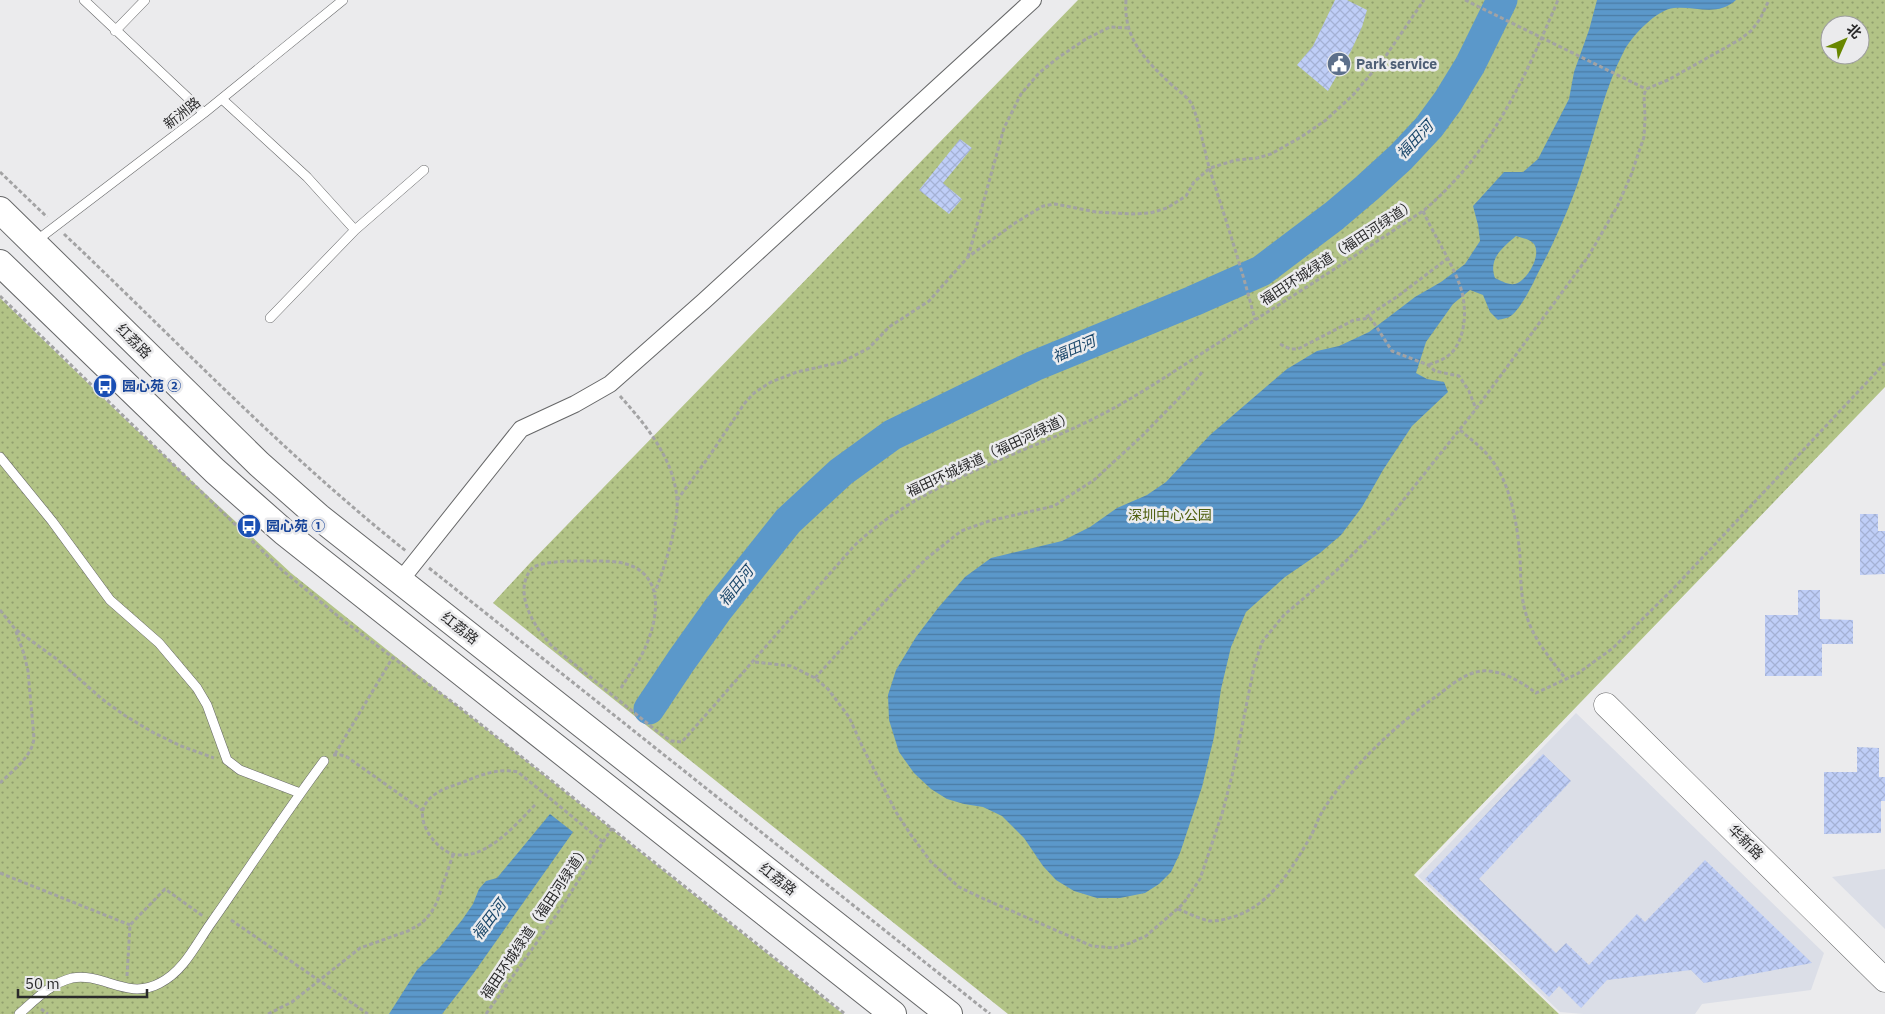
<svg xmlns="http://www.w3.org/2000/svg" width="1885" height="1014" font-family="'IBM Plex Sans','Noto Sans SC',sans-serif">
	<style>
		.built { fill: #dbdee7 }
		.park { fill: url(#park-dots); fill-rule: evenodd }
		.water { fill: url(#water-rules); fill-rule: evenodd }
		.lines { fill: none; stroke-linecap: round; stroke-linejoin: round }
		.river { stroke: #5b98ca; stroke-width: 31 }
		.building { fill: url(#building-cross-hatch) }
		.lane-casing { stroke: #666768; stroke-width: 10 }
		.street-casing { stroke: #666768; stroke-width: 18 }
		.secondary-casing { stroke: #666768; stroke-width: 25 }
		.primary-casing { stroke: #666768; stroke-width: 28 }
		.path { stroke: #a3a3a4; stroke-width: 3; stroke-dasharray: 4 2.5; stroke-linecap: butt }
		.lane { stroke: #fff; stroke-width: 9 }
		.street { stroke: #fff; stroke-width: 16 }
		.secondary { stroke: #fff; stroke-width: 24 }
		.primary { stroke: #fff; stroke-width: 26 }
		.path-bridge { stroke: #a3a3a4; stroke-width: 3; stroke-dasharray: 4 2.5; stroke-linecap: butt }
		.labels { text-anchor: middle; stroke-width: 5; stroke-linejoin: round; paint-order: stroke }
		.service-label { font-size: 14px; font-weight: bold; fill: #4e5e75; stroke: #ebebed; text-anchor: start }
		.street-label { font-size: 14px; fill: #2a2a2b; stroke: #ebebed }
		.transit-label { font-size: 14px; font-weight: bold; fill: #164399; stroke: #ebebed; text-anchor: start }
		.park-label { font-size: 14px; fill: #4f6010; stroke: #ebebed }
		.water-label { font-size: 15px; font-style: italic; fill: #1a476a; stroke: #ebebed }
	</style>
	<defs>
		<pattern id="park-dots" width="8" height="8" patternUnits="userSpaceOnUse" patternTransform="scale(1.25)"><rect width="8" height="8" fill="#b2c386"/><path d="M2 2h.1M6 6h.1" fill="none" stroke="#919f6e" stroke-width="1.8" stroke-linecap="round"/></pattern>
		<pattern id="water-rules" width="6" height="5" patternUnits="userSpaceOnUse" patternTransform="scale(1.25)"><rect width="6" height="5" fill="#5b98ca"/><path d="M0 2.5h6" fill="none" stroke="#4b7ca4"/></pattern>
		<pattern id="building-cross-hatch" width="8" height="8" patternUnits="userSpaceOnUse" patternTransform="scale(1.25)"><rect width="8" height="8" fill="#bfcef7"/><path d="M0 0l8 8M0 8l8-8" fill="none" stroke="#a4b1d4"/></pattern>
	</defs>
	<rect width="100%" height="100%" fill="#ebebed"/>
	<path class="built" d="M1576 713 1824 953 1811 990 1702 1004 1695 1014H1583L1560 1012 1418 876Z
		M1885 869V929L1832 877Z"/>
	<path class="park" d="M1078 0H1885V387L1414 875 1559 1014H1008L493 603 530 563ZM1830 25H1860V55H1830Z
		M0 298 127 421 291 573 843 1014H0Z"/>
	<path class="water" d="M1597 0H1736C1717 17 1697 6 1674 8 1657 9 1631 37 1624 51 1605 87 1597 127 1584 165 1572 202 1556 239 1538 273 1533 284 1521 308 1512 315 1509 318 1502 319 1498 320L1490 312 1483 295 1470 290 1453 304 1426 342 1416 373 1427 379 1444 382 1448 392 1412 426 1383 470 1362 507 1341 535 1320 553 1285 577 1246 612 1231 647 1221 689 1214 737 1202 787 1180 853 1171 872 1159 884 1145 893 1120 898H1097L1074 891 1056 880 1043 866 1024 838 1002 816 983 807 964 804 947 799 931 789 914 773 899 752 889 720 888 695 896 670 916 637 938 608 965 577 991 558 1062 541 1090 527 1117 508 1147 495 1166 482 1210 435 1287 369 1317 351 1339 346 1369 332 1415 297 1441 282 1465 264 1480 241 1478 225 1473 206 1504 172H1523L1538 159 1569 99 1574 72 1589 30ZM1516 236C1522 238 1530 239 1534 244 1542 255 1527 281 1515 284 1508 285 1501 281 1495 278 1488 259 1502 248 1516 236Z
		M550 814 573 832 473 974 442 1014H389L417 970 440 947 462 920 473 904 479 889 486 881 497 878Z"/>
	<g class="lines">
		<path class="river" d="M649 709 681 661 718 609 788 521 841 472 892 435 1034 366 1193 301 1261 271 1334 216 1367 188 1401 157 1429 127 1448 101 1470 65 1502 0"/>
	</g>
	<path class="building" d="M1335 0H1347L1367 10 1362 27 1351 51 1328 91 1297 65 1313 46Z
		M960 139 972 148 943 183 962 199 949 214 919 190Z
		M1860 514H1878V531H1885V574L1860 575Z
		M1798 590H1820V619L1853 620V644H1822V676H1765V615H1798Z
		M1857 747 1879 748V777H1885V801H1881V833L1824 834V772H1857Z
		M1543 754 1571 781 1479 879 1556 953 1566 943 1589 965 1637 914 1645 922 1705 860 1812 963 1704 983 1691 970 1607 980 1581 1008 1559 986 1549 997 1425 879Z"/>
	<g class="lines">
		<g class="lane-casing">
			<path id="lane" d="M84 0 204 113
				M115 31 145 0
				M222 99 307 177 355 230
				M36 241 204 113 343 0
				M270 318 355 230 424 170
				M0 457 52 521 110 600 159 643 197 688 207 705 227 760 240 770 300 793
				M19 1014C35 1000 51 983 72 978 103 972 127 1001 160 983 184 971 196 944 211 923 249 869 285 813 324 761"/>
		</g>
		<g class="street-casing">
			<path id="street" d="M400 581 521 429 575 404 610 384 704 301 1033 0"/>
		</g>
		<g class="secondary-casing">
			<path id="secondary" d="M1606 705 1885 980"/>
		</g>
		<g class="primary-casing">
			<path id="primary" d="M0 210 259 464 319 517 949 1014
				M0 263 215 471 284 532 893 1014"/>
		</g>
		<path class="path" d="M1126 0C1123 39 1146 61 1173 86 1179 91 1189 98 1192 105 1199 120 1204 149 1209 167 1225 218 1242 268 1255 320
			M1465 0 1646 89
			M0 172 47 217
			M1423 211C1434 235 1450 259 1459 283 1467 303 1467 332 1454 350 1448 358 1437 362 1428 365
			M64 234C177 341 284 454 406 551
			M968 257 1004 128 1021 94 1039 73 1059 57 1086 39 1110 27 1128 28
			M0 296 282 570 344 621 459 707 845 1014
			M1366 317 1398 296 1447 259
			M1280 344 1290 349H1298L1354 320 1370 318 1374 323 1392 351 1428 365 1435 371 1459 376 1469 391 1476 409
			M620 396C646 425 674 459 677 499 679 524 664 568 655 592
			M1460 430C1468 437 1476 443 1483 450 1510 476 1517 521 1520 557 1521 576 1520 595 1526 614 1533 639 1550 658 1565 678
			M677 500 708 458 744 404 754 393 771 382 797 372 842 362 869 348 889 327 929 301 968 257 1015 223 1043 206 1055 204 1096 212 1132 214 1150 213 1167 208 1186 196 1194 182 1210 168 1236 160 1257 158 1271 154 1301 137 1326 120 1353 95 1383 60 1424 0
			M429 568 990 1014
			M0 610 15 629 58 660 102 699 124 715 154 733 181 746 214 758
			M755 662 791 666 815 678 828 689 849 717 863 748 896 812 911 835 931 862 959 887 982 898 1092 946 1114 948 1130 943 1146 936 1183 904 1200 879 1222 814 1233 772 1254 667 1262 642 1284 615 1337 570 1389 518 1476 409 1588 257 1618 205 1631 175 1644 137 1645 118 1644 95 1646 89 1668 80 1739 40 1751 31 1760 19 1769 0
			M815 678 899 586 926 559 961 531 989 521 1054 506 1069 496 1094 480 1142 436 1186 391 1203 371
			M621 688C629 675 639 662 645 648 656 624 665 584 636 568 623 561 608 561 594 561 577 561 549 560 533 567 511 591 534 627 552 646L658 732 671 741 682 742 854 546C921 482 1015 458 1097 417 1142 394 1183 365 1226 338 1292 297 1358 254 1423 211 1491 154 1524 80 1558 0
			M335 754 393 657
			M333 755H341L347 757 422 810
			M0 783C13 770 32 757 34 738L28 671 24 654 15 629
			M535 805C518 822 499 845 475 853 469 855 458 856 452 854 435 848 414 820 426 803 435 790 453 786 466 781 483 774 499 768 518 772L603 842
			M0 873 130 925
			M1178 909C1188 913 1199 919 1210 921 1217 921 1223 920 1229 918 1268 908 1289 873 1308 841 1315 830 1318 817 1325 807 1353 765 1397 724 1438 695 1450 686 1465 673 1481 671 1500 669 1522 682 1536 693L1577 674 1613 648 1672 590 1885 363
			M127 976 130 925 165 889 203 916
			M41 1009 48 1014
			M268 1014 292 1002 360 948 408 931 422 923 431 913 437 902 453 855
			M486 1014 559 911 612 828"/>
		<use href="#lane" class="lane"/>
		<use href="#street" class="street"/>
		<use href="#secondary" class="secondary"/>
		<use href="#primary" class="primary"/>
		<path class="path-bridge" d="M231 920 368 1014"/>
	</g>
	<defs>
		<g id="civic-disc" transform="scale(1.25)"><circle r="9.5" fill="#5c6f8a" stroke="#ebebed"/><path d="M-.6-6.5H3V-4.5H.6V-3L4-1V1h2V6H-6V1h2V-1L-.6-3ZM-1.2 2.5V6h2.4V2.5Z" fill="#fff"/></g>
		<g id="bus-disc" transform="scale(1.25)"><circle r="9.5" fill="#1a4fb4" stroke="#ebebed"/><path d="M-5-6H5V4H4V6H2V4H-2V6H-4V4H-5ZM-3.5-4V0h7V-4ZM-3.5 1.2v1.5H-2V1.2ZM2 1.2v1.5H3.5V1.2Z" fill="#fff"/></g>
	</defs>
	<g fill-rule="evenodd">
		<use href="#civic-disc" x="1339" y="64"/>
		<use href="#bus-disc" x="105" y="386"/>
		<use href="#bus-disc" x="249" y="526"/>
	</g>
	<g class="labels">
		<g class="service-label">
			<text x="1356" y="69">Park service</text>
		</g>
		<g class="street-label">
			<text transform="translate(182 113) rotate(-38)" y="5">新洲路</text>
			<text transform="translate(1338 252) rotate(-33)" y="5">福田环城绿道（福田河绿道）</text>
			<text transform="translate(134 341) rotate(45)" y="5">红荔路</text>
			<text transform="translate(990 454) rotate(-25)" y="5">福田环城绿道（福田河绿道）</text>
			<text transform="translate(460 628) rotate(38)" y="5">红荔路</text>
			<text transform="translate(1746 842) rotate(45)" y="5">华新路</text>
			<text transform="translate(778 879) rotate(38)" y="5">红荔路</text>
			<text transform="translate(535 922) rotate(-56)" y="5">福田环城绿道（福田河绿道）</text>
		</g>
		<g class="transit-label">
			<text x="122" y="391">园心苑 ②</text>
			<text x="266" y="531">园心苑 ①</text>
		</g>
		<g class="park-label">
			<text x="1170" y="520">深圳中心公园</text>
		</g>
		<g class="water-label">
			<text transform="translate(1415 140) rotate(-47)" y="5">福田河</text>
			<text transform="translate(1074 349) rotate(-23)" y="5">福田河</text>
			<text transform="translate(736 586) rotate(-51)" y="5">福田河</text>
			<text transform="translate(489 920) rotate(-53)" y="5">福田河</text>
		</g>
	</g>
	<g transform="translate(1845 40) rotate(45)"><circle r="24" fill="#ebebed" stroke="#9e9e9f"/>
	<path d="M0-4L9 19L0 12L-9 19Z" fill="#698700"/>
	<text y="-8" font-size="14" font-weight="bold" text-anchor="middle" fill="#2a2a2b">北</text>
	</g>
	<path d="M18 989v8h129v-8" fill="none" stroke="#2a2a2b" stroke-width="2.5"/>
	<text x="25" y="989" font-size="15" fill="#2a2a2b" stroke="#ebebed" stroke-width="4" paint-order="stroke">50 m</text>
</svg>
